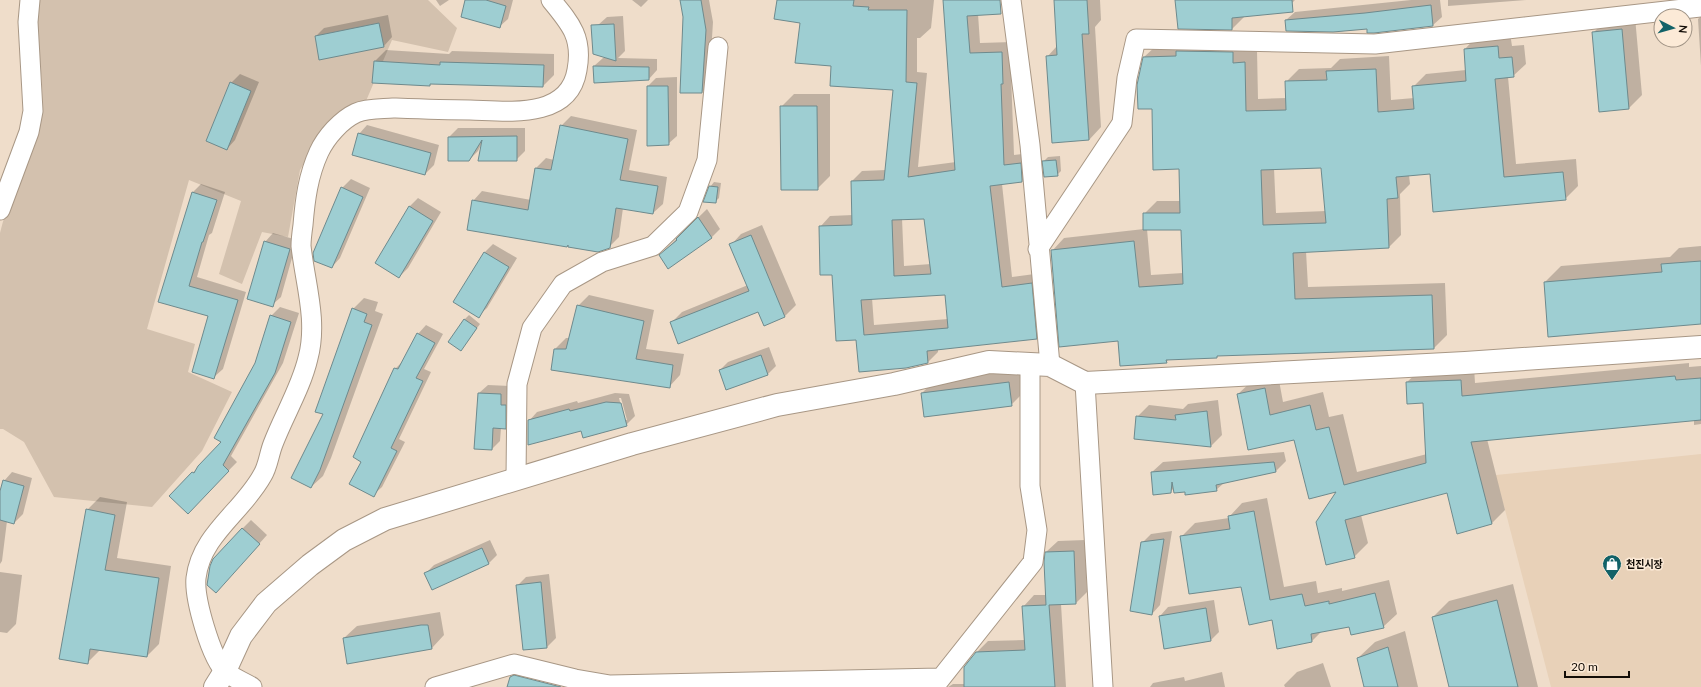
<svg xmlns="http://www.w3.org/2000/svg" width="1701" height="687" font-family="Lato,'Noto Sans KR',sans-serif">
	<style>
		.built { fill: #e8d1b8 }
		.green { fill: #d3c1ae }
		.shadow { fill: #0003; fill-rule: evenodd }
		.building { fill: #9eced2; stroke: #6e8a8d; fill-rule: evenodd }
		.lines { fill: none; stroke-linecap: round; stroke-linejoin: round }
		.minor-casing { stroke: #a89785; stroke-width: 21 }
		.tertiary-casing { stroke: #a89785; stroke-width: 24 }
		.minor { stroke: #fff; stroke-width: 19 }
		.tertiary { stroke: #fff; stroke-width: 22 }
		.labels { text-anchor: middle; stroke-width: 3; stroke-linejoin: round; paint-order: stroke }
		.poi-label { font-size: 10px; font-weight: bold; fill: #130d07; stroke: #fcead7; text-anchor: start }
	</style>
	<rect width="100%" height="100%" fill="#efddca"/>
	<path class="built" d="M1701 454V687H1551L1496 475Z"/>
	<path class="green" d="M39 0H428L457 28 448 52 392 40 366 101 326 125 300 170 288 237 262 232 242 284 219 274 241 201 189 180 147 329 195 344 188 372 232 392 202 451 152 507 54 497 24 442 3 429H0V233C6 207 18 183 28 159 34 143 41 126 42 109 45 73 32 36 39 0Z"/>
	<path class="shadow" d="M436 0H449L440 6Z
		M466 0H513L508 19 499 27Z
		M632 0H648L641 7Z
		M681 0H709L713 22 709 85 702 92Z
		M780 0H934L931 28 920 38H917V72L927 73 918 167 956 162 944 0H991L978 14 980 43 1012 42 1013 72 1011 74 1014 155 1031 153 1032 171 1022 181 1002 184 1012 277 1042 273 1047 328 1036 338 938 348V352L928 362 857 339 833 274 820 227 830 216 853 215 852 181 862 171 886 170 894 89 832 66 801 23ZM902 218H924L931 264 904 266ZM945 294 948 319 874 325 872 298Z
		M1055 0H1100L1101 20 1095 27 1101 127 1089 140 1047 57 1057 46Z
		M1176 0H1295L1283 12 1245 16 1232 29 1179 28Z
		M1411 0H1440L1442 17 1433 25 1374 32 1367 28 1286 20 1295 12Z
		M1448 0H1526L1448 6Z
		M388 15 392 37 384 46 316 36 324 28Z
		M623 16 625 51 618 58 657 59V70L649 79 594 66 603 58H607L598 25 607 17Z
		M1701 16V66L1698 19Z
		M1635 17 1642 95 1629 108 1600 110 1593 33 1606 20Z
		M1510 33 1512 46 1524 45 1526 64 1513 76 1508 77 1516 164 1576 159 1578 186 1565 199 1431 173 1409 175 1410 184 1400 194 1401 235 1389 247 1306 251 1308 287 1445 283 1447 335 1434 348 1219 355 1217 357 1169 359 1166 362 1119 340 1052 251 1064 238 1144 229V214L1157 201H1181L1180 168 1153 108 1144 57 1157 45 1257 50 1258 99 1287 98 1286 82 1299 69 1331 68 1340 59 1389 56 1391 100 1414 98 1413 87 1426 74 1466 70 1465 49 1477 36ZM1322 167 1326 211 1276 213 1274 168ZM1147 229H1182L1183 273 1151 275Z
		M386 50 449 54 452 51 554 54V75L543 86 432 83 430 85 373 82 375 61Z
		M240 74 259 82 235 140 227 149 231 83Z
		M677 77V136L668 144 648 86 656 78Z
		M794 94H830V176L817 189 781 107Z
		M571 116 637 130 629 170 667 177 663 204 653 213 623 208 619 237 609 247 569 243 473 201 482 191 531 200 536 168 546 158 554 160 561 126Z
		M367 125 439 145 434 165 425 174 359 134Z
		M458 128H525V151L516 160 482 143 478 151 469 160H449V137Z
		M1060 156 1061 171 1057 175 1044 161 1048 157Z
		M351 179 370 188 340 258 332 267 342 188Z
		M714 182 721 183 719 198 715 202 710 187Z
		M201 184 225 192 212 233 209 235 197 277 246 292 223 369 214 377 209 316 159 301 192 193Z
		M418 198 441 212 408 268 399 277 409 207Z
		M707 209 720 229 712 237 668 268 660 255Z
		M762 225 796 305 785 316 764 325 758 311 671 323 682 312 748 285 731 245 741 234Z
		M273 233 297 240 281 297 272 305 265 242Z
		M493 244 517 258 487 308 478 316 455 302 485 252Z
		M1701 246V323L1545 282 1561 266 1670 257 1679 248Z
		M589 295 654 310 646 349 684 354 680 375 669 387 555 349 566 338H570L578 306Z
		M364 298 378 302 375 311 383 314 331 458 323 476 311 487 324 414 353 309Z
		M280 307 299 313 283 363 231 456 237 462 188 512 170 496 223 442 256 364 271 316Z
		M469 315 480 324 461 350 465 319Z
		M426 325 443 334 424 369 431 372 399 439 405 442 382 487 373 495 362 461 395 369 404 360 418 334Z
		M769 347 776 366 768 374 727 389 720 370 728 362Z
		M1689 363V367L1701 366V424L1694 425V420L1487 439 1505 510 1492 523 1458 532 1447 492 1361 515 1368 543 1354 557 1327 564 1339 491 1295 439 1238 394 1252 381 1278 375 1283 402 1323 392 1329 417 1343 414 1357 472 1427 454 1424 402 1407 382 1421 369 1474 367 1475 383Z
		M1021 370 1024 392 1011 405 922 393 935 380Z
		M488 385 510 386 514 419 505 428H501L500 441 492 449 479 393Z
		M615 393 629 394 635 416 626 425 582 429 529 421 537 412 577 401 578 403ZM619 398H621L627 420H625Z
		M1218 400 1222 435 1211 446 1137 417 1149 405 1183 409 1188 404Z
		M1284 452 1286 461 1275 472 1224 483 1216 490 1186 491 1174 488 1170 492 1152 472 1163 462Z
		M12 472 32 478 23 514 14 523 7 521 2 561 0 564V495L4 481Z
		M100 497 127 502 117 558 171 566 159 644 147 656 100 650 87 663V510Z
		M1267 498 1284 587 1316 581 1318 593 1342 588V591L1389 580 1397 614 1383 627 1350 626 1322 631 1312 641 1272 619 1242 586 1181 537 1195 523 1229 518V517L1242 503Z
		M251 520 267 535 224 583 242 529Z
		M1172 531 1160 605 1152 614 1142 543 1151 534Z
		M490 540 497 555 488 564 426 573 434 565Z
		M1085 540 1087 592 1076 603 1061 604 1066 687H948L953 684H965L976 653 988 641 1025 640 1023 607 1034 595H1046V552L1058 541Z
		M0 572 22 575 16 624 7 633 0 632Z
		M549 574 556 638 547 647 524 649 517 586 526 577Z
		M1513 584 1538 687H1450L1433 617 1449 601Z
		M1214 600 1219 632 1211 640 1160 616 1168 607Z
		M440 612 444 635 432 648 344 638 357 626Z
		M1405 631 1418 687H1365L1358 658 1375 642Z
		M1323 663 1331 687H1285L1284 685 1297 672Z
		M523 665 575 687H566L523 676 522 678 557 687H508L511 677Z
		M1222 672 1225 687H1150L1153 683 1184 677 1185 681Z"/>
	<path class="building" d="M465 0H486L506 6 500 28 461 17Z
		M680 0H701L706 30 702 93H680L683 17Z
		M777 0H854L853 6 869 7 868 10H907L906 82 917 83 908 177 955 170 943 0H1000L1001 14 967 16 970 53 1002 52 1003 84H1001L1004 165 1021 163 1022 179V182L990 186 1002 287 1032 283 1037 339 927 351 928 363 906 368 859 372 856 340 836 341 832 275H820L819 226 852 225 851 181 884 180 893 90 830 86 831 66 795 63 800 23 774 19ZM924 219 931 274 894 276 892 220ZM945 295 948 328 864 335 861 300Z
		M1054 0H1087L1089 34H1082L1089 140 1052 143 1046 56 1057 55Z
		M1175 0H1292L1293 12 1232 18V30L1178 29Z
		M1431 5 1433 26 1374 33H1367V29L1333 32 1286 31 1285 20 1365 13Z
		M379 23 384 47 319 60 315 36Z
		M614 24 616 61 593 54 591 25Z
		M1622 29 1629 109 1599 112 1592 32Z
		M1498 46 1499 58 1512 57 1514 77 1495 79 1504 177 1563 172 1566 200 1433 212 1430 174 1396 177 1398 198 1387 199 1389 248 1293 253 1295 299 1432 295 1434 349 1217 356V358L1166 360 1167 363 1120 366 1118 341 1059 347 1051 250 1134 241 1139 287 1183 284 1181 230H1143V213H1180L1179 169 1153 170 1152 109H1138L1137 85 1143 57 1176 56V51L1233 52V63L1245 62 1246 111 1286 110 1285 81 1327 80 1326 71 1376 69 1378 112 1414 109 1412 86 1466 81 1464 49ZM1321 168 1326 223 1263 225 1261 170Z
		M374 61 440 65V62L544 65 543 87 430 84V86L372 83Z
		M593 66 649 67V80L594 83Z
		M230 82 251 91 227 150 206 141Z
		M647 86H668L669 145 647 146Z
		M780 106H817L818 190H781Z
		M560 125 628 139 620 180 658 186 653 214 616 208 610 248 598 252 568 247V245L567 247 467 230 472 200 528 210 535 168 551 170Z
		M358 133 431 153 425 175 352 155Z
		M517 136V161H478L482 140 469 161H448V137Z
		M1056 160 1058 176 1044 177 1042 161Z
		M709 186 718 187 716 203 703 202Z
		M341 187 363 197 332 268 314 261 313 253Z
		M192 192 217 200 203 242H202L189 286 238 300 214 379 192 372 208 316 158 302Z
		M409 206 433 221 399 278 375 263Z
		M698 217 712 238 668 269 659 255 677 240 676 239Z
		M751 235 785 317 764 326 758 312 678 344 670 322 749 291 729 244Z
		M264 241 290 249 273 307 247 299Z
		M484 252 509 267 479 318 453 302Z
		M1701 261V324L1548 337 1544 282 1662 272 1661 264Z
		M577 305 644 321 636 359 673 365 670 388 551 370 554 349H566Z
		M352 308 367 314 364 322 372 325 320 470 311 488 291 478 323 414 315 412Z
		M270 315 291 322 275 373 223 465 229 471 188 514 169 496 192 472 194 473 198 466 221 442 214 438 255 363Z
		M464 319 477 328 461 351 448 342Z
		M417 333 435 343 416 378 423 381 391 448 397 451 374 497 349 484 361 462 353 457 394 368 398 369Z
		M761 355 768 375 726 390 719 370Z
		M1675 376 1676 380 1701 378V420L1471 442 1492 524 1457 534 1447 493 1345 520 1355 558 1326 565 1316 522 1336 492 1309 499 1294 440 1248 450 1237 394 1265 388 1270 415 1310 405 1316 430 1329 427 1344 485 1426 463 1423 403 1407 404 1406 382 1461 380 1462 396Z
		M1009 382 1012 406 924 417 921 393Z
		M478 393 501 394V405H506V429L493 428 492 450 474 449Z
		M606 402 621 403 627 426 583 438 581 431 528 445V420L569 409 570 411Z
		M1207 411 1211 447 1134 439 1136 416 1176 420 1175 415Z
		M1274 462 1276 472 1216 485 1217 491 1185 495V492L1174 493 1172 482 1171 493 1153 495 1151 472Z
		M3 480 24 486 14 524 0 520V491Z
		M86 509 115 515 105 570 159 578 147 657 90 649 88 664 59 659Z
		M1254 511 1270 600 1302 594 1305 606 1329 601V604L1375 593 1384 628 1351 635 1349 627 1311 634 1312 642 1277 649 1272 620 1249 625 1241 587 1189 594 1180 536 1230 529 1228 516Z
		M242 528 260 544 216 593 207 585 210 566 213 559Z
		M1164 539 1152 615 1130 611 1141 542Z
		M482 548 489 564 432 590 424 573Z
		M1074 551 1076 604 1049 605 1055 687H964V667L976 652 1025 650 1022 606 1046 605 1044 562 1045 552Z
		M541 582 547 648 523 650 516 585Z
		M1497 600 1518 687H1449L1432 617Z
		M1206 608 1211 641 1164 649 1159 616Z
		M421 625H428L432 649 347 664 343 638Z
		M1388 647 1398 687H1364L1357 658Z
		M514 675 561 687H507L510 677Z"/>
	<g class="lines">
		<g class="minor-casing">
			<path id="minor" d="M1011 0 1030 145 1050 365
				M0 210 29 132 33 111 28 22 30 0
				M1038 249 1122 123 1127 78 1136 39 1375 44 1701 7
				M1085 383 1103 687
				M516 478 517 384 532 328 563 284 602 262 653 246 688 212 707 160 718 47
				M252 687C244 682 233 678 226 672 211 659 194 598 196 578 201 535 242 512 262 476 268 467 269 454 273 444 284 415 301 388 308 358 318 321 305 283 301 246 301 239 302 232 303 225 305 200 308 176 319 152 326 137 341 120 356 113 367 108 382 109 393 108 419 109 444 110 470 110 507 111 569 120 577 70 583 38 571 24 551 0
				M435 687 514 664 575 679 610 685 940 678
				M934 687 1033 562 1037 530 1030 486V364"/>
		</g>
		<g class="tertiary-casing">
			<path id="tertiary" d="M215 687 225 671 241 636 266 603 310 565 344 540 385 519 632 444 777 405 894 384 989 362 1050 365 1085 383 1465 363 1701 347"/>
		</g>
		<use href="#minor" class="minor"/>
		<use href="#tertiary" class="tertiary"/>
	</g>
	<defs>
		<g id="shop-pin" transform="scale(1)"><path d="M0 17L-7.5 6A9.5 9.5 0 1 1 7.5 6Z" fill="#126268" stroke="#fcead7"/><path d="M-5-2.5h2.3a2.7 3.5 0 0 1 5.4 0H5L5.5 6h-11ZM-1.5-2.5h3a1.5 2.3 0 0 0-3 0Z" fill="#fff"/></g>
	</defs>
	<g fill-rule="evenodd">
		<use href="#shop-pin" x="1612" y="564"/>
	</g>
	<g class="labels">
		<g class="poi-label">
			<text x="1626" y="568">천진시장</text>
		</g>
	</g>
	<g transform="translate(1673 28) rotate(96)"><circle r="19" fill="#fcead7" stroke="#9f9284"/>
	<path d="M0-3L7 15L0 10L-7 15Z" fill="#126268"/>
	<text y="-6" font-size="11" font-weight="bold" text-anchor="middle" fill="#130d07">N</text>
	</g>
	<path d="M1565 671v6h64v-6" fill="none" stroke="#130d07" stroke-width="2"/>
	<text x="1571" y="671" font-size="12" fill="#130d07" stroke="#fcead7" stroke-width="3" paint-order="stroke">20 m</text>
</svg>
